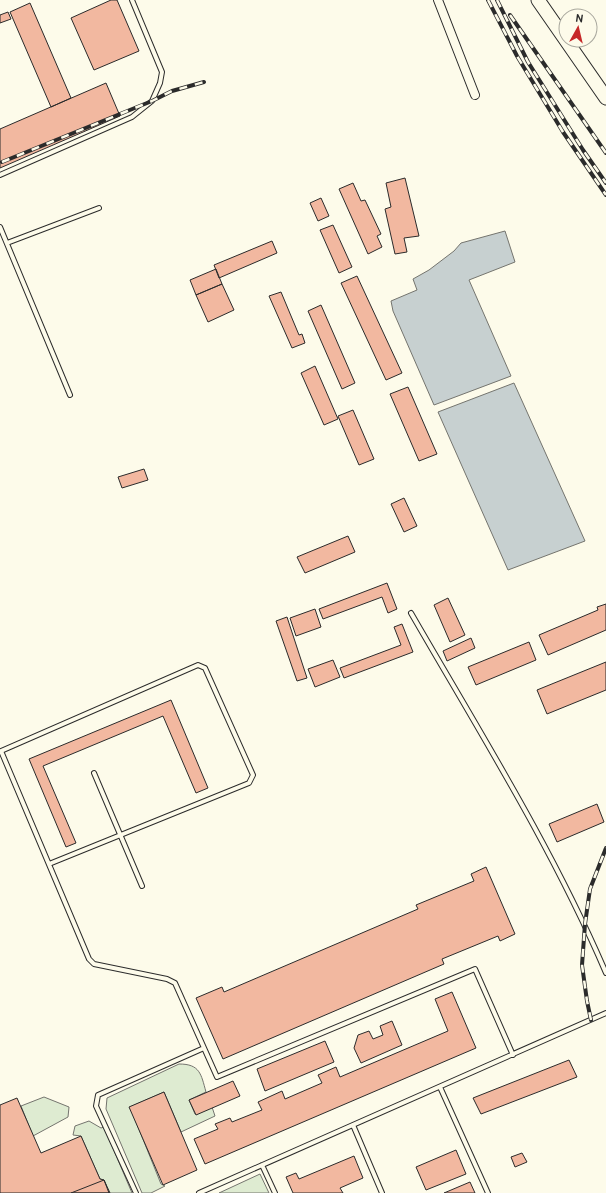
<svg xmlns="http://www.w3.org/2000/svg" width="606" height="1193" font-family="Overpass,sans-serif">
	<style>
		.green { fill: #deebd1; stroke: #74746e }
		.water { fill: #c7d0d0; stroke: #74746e }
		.building { fill: #f2b8a0; stroke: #2b2b2b }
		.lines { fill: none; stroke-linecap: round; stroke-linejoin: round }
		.service-casing { stroke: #2b2b2b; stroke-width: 6 }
		.minor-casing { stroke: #2b2b2b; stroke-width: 10 }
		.primary-casing { stroke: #2b2b2b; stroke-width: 15 }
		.service { stroke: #fdfbea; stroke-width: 4 }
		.minor { stroke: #fdfbea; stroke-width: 8 }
		.primary { stroke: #fdfbea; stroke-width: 13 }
		.rail-casing { stroke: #2b2b2b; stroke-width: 4 }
		.rail { stroke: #fdfbea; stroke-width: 2.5; stroke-dasharray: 8; stroke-linecap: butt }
	</style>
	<rect width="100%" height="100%" fill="#fdfbea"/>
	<path class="green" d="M179 1064C200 1064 201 1074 206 1092L189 1100 195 1114 212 1107 215 1116 181 1132 164 1092 130 1107 161 1184 165 1186 151 1193H142L106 1109 107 1098Z
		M44 1097 69 1107 68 1117 33 1136 21 1106Z
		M89 1121 101 1128 104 1127 132 1193H109L104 1180 100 1179 81 1136 73 1135 75 1126Z
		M260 1174 269 1193H219Z"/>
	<path class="water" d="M505 231 515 262 469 280 511 376 434 405 393 311 391 301 417 290 413 279 429 270 454 251 461 243Z
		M514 383 585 541 508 570 438 412Z"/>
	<path class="building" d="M111 0H117L139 51 94 70 71 18Z
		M30 3 71 98 51 107 10 12Z
		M8 12 11 19 0 23V15Z
		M106 83 120 116 0 168V129Z
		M405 178 419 236 404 238 407 252 395 254 385 209 391 207 386 183Z
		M353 183 361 201 365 200 381 234 377 236 382 247 368 254 339 189Z
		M321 198 329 216 318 221 310 203Z
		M333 225 352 267 339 273 320 230Z
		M272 241 277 253 219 278 214 265Z
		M216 269 222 284 196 295 190 280Z
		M357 276 402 373 386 380 341 283Z
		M222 284 234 310 208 322 196 295Z
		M281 292 299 335 302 334 305 343 292 348 269 296Z
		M321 305 355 383 342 389 308 311Z
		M315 366 338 419 324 425 301 373Z
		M408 387 437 454 419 461 390 394Z
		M353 410 374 459 359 465 338 416Z
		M144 469 148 480 122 488 118 477Z
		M404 498 417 526 404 532 391 504Z
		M348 536 355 552 305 573 297 557Z
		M387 583 397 609 388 613 382 597 323 619 319 609Z
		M448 598 465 635 450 642 434 605Z
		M606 604V630L548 655 539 635 598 610 597 607Z
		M315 609 321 627 296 636 290 618Z
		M287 617 307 678 297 681 276 621Z
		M402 624 413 652 344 678 340 668 401 645 394 627Z
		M471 638 475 648 447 661 443 651Z
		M529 642 536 660 476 685 468 667Z
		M333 660 340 677 315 687 308 669Z
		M606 662V690L547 714 537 690Z
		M171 700 208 788 196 793 163 716 43 766 76 843 66 847 29 759Z
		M597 804 604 822 557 842 549 824Z
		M486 867 515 934 500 941 498 936 442 959 444 964 223 1059 196 998 222 987 224 992 418 909 416 905 474 881 471 874Z
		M452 992 476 1048 205 1164 194 1139 218 1129 215 1124 230 1118 232 1122 262 1110 258 1102 282 1091 285 1099 322 1083 318 1075 336 1067 340 1077 448 1031 435 999Z
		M392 1021 402 1045 361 1063 354 1048 358 1035 369 1031 373 1039 383 1035 380 1026Z
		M325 1041 334 1062 265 1091 257 1069Z
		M569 1060 577 1077 481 1114 473 1098Z
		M233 1081 240 1096 196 1115 189 1100Z
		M164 1092 197 1170 163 1185 129 1107Z
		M17 1098 41 1153 81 1136 100 1179 104 1180 110 1193H0V1105Z
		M456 1150 466 1174 426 1190 416 1167Z
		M522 1153 527 1162 515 1167 511 1157Z
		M354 1156 363 1178 340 1188 343 1193H293L286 1177 296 1173 299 1179Z
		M104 1180 109 1193H71Z
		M470 1182 475 1193H444Z"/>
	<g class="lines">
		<g class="service-casing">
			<path id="service" d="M0 175 132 117 152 101 160 83 162 72 132 0
				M0 227 70 395
				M7 243 99 208
				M411 613C479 731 552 847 606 973
				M94 773 142 886
				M49 864 249 783 253 775 205 668 198 665 1 751 89 959 94 964 167 979 175 983 217 1077 475 969 513 1055
				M440 1087 488 1193
				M353 1125 382 1193
				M262 1165 275 1193
				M136 1193 96 1106 98 1095 204 1048
				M199 1193 606 1013"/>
		</g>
		<g class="minor-casing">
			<path id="minor" d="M438 0 475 95"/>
		</g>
		<g class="primary-casing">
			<path id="primary" d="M538 0 606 98"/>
		</g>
		<use href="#service" class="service"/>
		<use href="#minor" class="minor"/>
		<use href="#primary" class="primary"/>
		<g class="rail-casing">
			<path id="rail" d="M488 0 517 56 563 132 606 195
				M497 0 528 62 583 150 606 183
				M510 15 606 153
				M2 162 152 101 172 91 204 82
				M591 1020 587 1001 582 965 585 924 590 889 606 848"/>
		</g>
		<use href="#rail" class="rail"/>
	</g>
	<g transform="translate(578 28) rotate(8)"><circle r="19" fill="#fdfbea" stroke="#a9a89e"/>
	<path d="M0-3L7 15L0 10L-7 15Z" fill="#c62828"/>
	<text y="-6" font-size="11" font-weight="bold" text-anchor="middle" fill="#2b2b2b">N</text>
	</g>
</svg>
